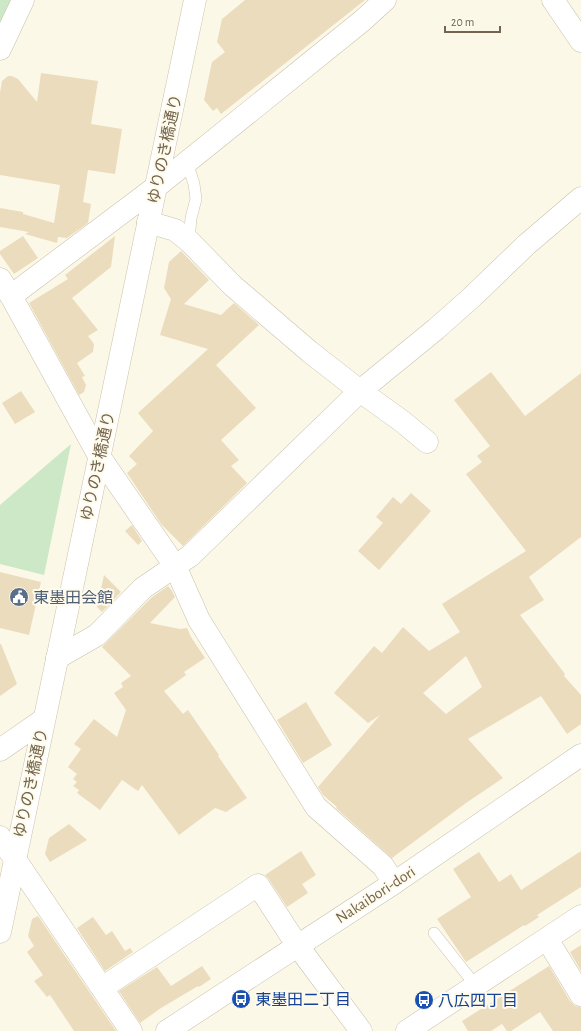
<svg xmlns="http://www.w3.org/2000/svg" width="581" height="1031" font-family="'Alegreya Sans','Noto Sans JP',sans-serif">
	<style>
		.green { fill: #cce8c6 }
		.building { fill: #ecdcbe; fill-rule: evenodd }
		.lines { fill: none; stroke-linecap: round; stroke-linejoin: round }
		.service-casing { stroke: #c9c0ab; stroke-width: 12 }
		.minor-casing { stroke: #c9c0ab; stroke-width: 23 }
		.tertiary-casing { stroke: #c9c0ab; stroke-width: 23 }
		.secondary-casing { stroke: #cdc1a9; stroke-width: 23 }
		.service { stroke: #fff; stroke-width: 11 }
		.minor { stroke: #fff; stroke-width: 22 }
		.tertiary { stroke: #fff; stroke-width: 22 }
		.secondary { stroke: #fff; stroke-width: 22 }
		.labels { text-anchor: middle; stroke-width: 4; stroke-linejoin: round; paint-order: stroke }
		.street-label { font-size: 16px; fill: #73644d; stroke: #fefbed }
		.service-label { font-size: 16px; fill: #4e5e75; stroke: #fefbed; text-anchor: start }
		.transit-label { font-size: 16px; fill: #164399; stroke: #fefbed; text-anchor: start }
	</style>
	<rect width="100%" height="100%" fill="#fbf8e7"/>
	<path class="green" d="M0 0H16L0 35Z
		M71 444 44 575 0 564V505Z"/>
	<path class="building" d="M245 0H365L221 114 217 108 213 111 204 100 212 62 225 52 217 42 222 19Z
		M41 73 98 81 91 124 122 129 115 174 88 170 83 202 91 204 88 223 67 238 58 237 57 243 25 234 29 232 0 227V208L23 212V214L54 223 60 185 0 175V93L2 81 8 76H12L18 79 37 102Z
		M23 236 38 258 14 274 0 254V251Z
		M115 236 111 267 72 298 98 330 88 336 94 344 93 352 77 363 85 376 82 377 86 385 84 392 79 395 29 303 68 279 65 275Z
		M181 251 209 280 184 304 221 315 234 303 259 325 216 365 256 408 221 440 239 460 231 466 247 483 183 546 161 524 127 473 137 464 129 456 153 431 138 413 208 349 160 335 171 299 164 288 169 262Z
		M491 372 525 416 581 373V537L529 577 544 600 520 615 565 674 564 676 581 695V724L567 734 541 696 468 739 503 778 466 803 392 858 336 808 337 807 323 795 318 787 380 715 368 723 334 693 374 646 382 653 403 627 429 651 460 632 442 604 526 551 466 474 482 462 477 456 490 446 454 400ZM466 656 482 687 446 714 423 693Z
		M21 391 35 412 15 424 2 403Z
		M411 493 431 511 379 570 358 551 383 523 376 517 393 497 401 504Z
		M132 525 142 541 138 545 125 531Z
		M0 572 41 582 29 635 0 628Z
		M104 575 121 592 102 612 97 607Z
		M168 586 172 591 175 597 150 623 180 629 187 628 191 637 205 658 184 672 186 675 164 691 183 714 188 710 219 755 218 756 247 798 226 812 215 808 179 835 142 785 138 791 122 780 100 810 77 793 79 790 73 786 77 782 73 779 77 774 68 767 81 749 74 744 94 719 117 737 126 710 114 693 123 687 121 683 131 676 102 647 151 598Z
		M0 644H1L17 684 0 696Z
		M306 702 332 745 303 763 277 720Z
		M69 824 87 840 50 862 45 854 49 838Z
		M301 851 316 875 302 884 308 893 287 907 268 878 265 875Z
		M581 851V887L537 915 539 917 525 926 524 925 466 962 437 919 471 897 453 869 479 852 499 882 511 874 521 890Z
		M38 916 116 1031H74L50 995 47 997 34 981 43 975 27 952 34 946 28 936 32 919Z
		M93 917 106 935 112 931 125 951 130 948 133 952 105 971 77 928Z
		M581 945V971L570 952Z
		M202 966 211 979 199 987 198 986 161 1008 140 1023 119 991 157 967 171 986Z
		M549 966 570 1001 575 1006 581 1007V1031H553L540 1012 511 1031H507L502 1024 491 1031H468L462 1021Z"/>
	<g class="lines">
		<g class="service-casing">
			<path id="service" d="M187 162 194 184 196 199 191 218 189 241
				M434 933 476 986"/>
		</g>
		<g class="minor-casing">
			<path id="minor" d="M553 0 581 41
				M0 49 23 0
				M148 222 175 230 189 241 233 286 310 352 360 391 403 422 427 442
				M0 279 11 296 99 456 175 566 199 620 316 807 383 866 394 883
				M11 296 156 187 362 21 385 0
				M57 658 97 635 143 588 190 556 360 391 436 329 471 298 526 245 581 198
				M0 750 43 720
				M0 837 131 1031
				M547 939 581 995
				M102 988 258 885 297 945 306 957 361 1031"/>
		</g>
		<g class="tertiary-casing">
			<path id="tertiary" d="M167 1031 394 883 581 755
				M407 1031 581 916"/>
		</g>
		<g class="secondary-casing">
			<path id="secondary" d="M0 932 195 0"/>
		</g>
		<use href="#service" class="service"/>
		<use href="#minor" class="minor"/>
		<use href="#tertiary" class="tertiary"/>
		<use href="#secondary" class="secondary"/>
	</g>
	<defs>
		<g id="civic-disc" transform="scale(1)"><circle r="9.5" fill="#5c6f8a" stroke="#fefbed"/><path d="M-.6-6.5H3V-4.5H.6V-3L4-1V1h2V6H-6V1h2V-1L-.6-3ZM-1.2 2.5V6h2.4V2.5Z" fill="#fff"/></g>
		<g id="bus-disc" transform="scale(1)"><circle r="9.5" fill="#1a4fb4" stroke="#fefbed"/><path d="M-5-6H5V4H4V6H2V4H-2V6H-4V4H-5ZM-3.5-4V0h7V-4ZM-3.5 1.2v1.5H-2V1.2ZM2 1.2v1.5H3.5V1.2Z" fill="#fff"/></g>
	</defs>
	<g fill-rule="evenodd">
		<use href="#civic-disc" x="19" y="597"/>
		<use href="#bus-disc" x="241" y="999"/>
		<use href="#bus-disc" x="424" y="1000"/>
	</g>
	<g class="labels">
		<g class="street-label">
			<text transform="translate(164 149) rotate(-78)" y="6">ゆりのき橋通り</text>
			<text transform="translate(97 466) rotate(-78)" y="6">ゆりのき橋通り</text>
			<text transform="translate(30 783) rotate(-78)" y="6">ゆりのき橋通り</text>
			<text transform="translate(375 894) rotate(-33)" y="6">Nakaibori-dori</text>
		</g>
		<g class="service-label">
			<text x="33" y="603">東墨田会館</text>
		</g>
		<g class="transit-label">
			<text x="255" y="1005">東墨田二丁目</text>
			<text x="438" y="1006">八広四丁目</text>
		</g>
	</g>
	<path d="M445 26v6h55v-6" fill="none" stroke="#73644d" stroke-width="2"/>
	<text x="451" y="26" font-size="12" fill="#73644d" stroke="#fefbed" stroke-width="3" paint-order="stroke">20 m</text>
</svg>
